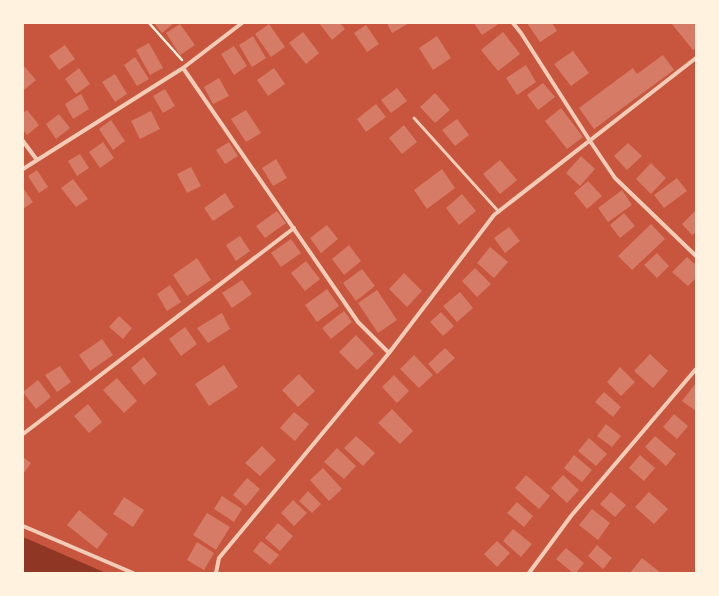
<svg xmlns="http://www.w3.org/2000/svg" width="719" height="596" font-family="Montserrat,sans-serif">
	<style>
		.water { fill: #8f3625 }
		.building { fill: #d67c66 }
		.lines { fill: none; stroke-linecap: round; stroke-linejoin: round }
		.path { stroke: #fff3e0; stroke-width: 2.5 }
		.service { stroke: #f1ccb7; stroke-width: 3 }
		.minor { stroke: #f1ccb7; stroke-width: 4 }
	</style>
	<rect width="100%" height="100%" fill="#c8553d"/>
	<path class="water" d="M23 537 106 573H23Z"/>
	<path class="building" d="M154 23H174L162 33Z
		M319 23H340L345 29 332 40Z
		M387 23H409L392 33Z
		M474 23H500L482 35Z
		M527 23H552L557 31 540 42Z
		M671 23H693L696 26V48L693 50Z
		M180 24 195 45 180 55 166 33Z
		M269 24 285 47 271 57 255 34Z
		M366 25 379 44 367 52 354 33Z
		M303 32 319 53 306 64 289 43Z
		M503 32 520 54 498 71 481 50Z
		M253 36 266 58 252 67 239 45Z
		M437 36 451 58 433 70 419 48Z
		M149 43 163 68 150 75 136 50Z
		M65 45 75 59 59 70 49 56Z
		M234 46 247 66 234 75 221 54Z
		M573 51 589 73 571 86 554 64Z
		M663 55 674 70 594 129 579 108 633 68 637 74Z
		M135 57 149 79 137 86 124 65Z
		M23 65 36 80 23 91Z
		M526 65 536 82 517 95 506 78Z
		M79 68 90 84 76 94 65 79Z
		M274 68 285 84 268 96 257 80Z
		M115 74 127 94 115 102 102 82Z
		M219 78 229 96 213 104 204 87Z
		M543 83 555 97 538 110 527 95Z
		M397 88 407 101 391 113 381 100Z
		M165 89 175 106 163 113 153 96Z
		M435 93 450 110 435 123 420 107Z
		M81 94 89 109 73 119 65 104Z
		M376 104 386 117 366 132 357 119Z
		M561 108 583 137 567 149 545 121Z
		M27 110 39 125 27 135 23 130V113Z
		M246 110 261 133 246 142 231 119Z
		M151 111 160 129 140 139 131 121Z
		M59 114 70 128 56 139 46 124Z
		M457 119 469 135 455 146 442 130Z
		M111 120 125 141 113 150 99 129Z
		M404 125 417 142 402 154 389 138Z
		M103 142 114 158 100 168 89 152Z
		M229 142 238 156 225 164 216 150Z
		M628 143 642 156 627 170 614 156Z
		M80 154 89 168 77 176 68 161Z
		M581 156 595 169 580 186 566 173Z
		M276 159 287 178 273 186 262 168Z
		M500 160 517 180 500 194 483 174Z
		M651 163 666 178 651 194 636 179Z
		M191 167 201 186 187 193 177 174Z
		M442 169 455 188 427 209 414 190Z
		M37 170 48 187 39 193 28 176Z
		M677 178 687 191 664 208 654 195Z
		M73 179 88 199 76 207 61 188Z
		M588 181 602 196 587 209 574 193Z
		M23 188 33 202 23 209Z
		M622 190 632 205 608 222 598 208Z
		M225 193 234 207 213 221 204 208Z
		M462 194 476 211 459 225 446 208Z
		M696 210V232L692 235 682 224Z
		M277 211 286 223 265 238 256 226Z
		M624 213 635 226 620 238 610 225Z
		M651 224 665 239 632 270 618 256Z
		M327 225 338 239 321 253 310 238Z
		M509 227 520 241 505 253 494 238Z
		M240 236 250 251 236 261 226 245Z
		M291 239 301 253 281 267 271 253Z
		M349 245 361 261 344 275 332 259Z
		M490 247 508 262 494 278 477 263Z
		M657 253 669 266 657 278 644 265Z
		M687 257 696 265V278L688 286 672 272Z
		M197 258 211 280 187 296 173 275Z
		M306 261 320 279 305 291 291 273Z
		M475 268 491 284 477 297 462 281Z
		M362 269 375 286 356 301 343 283Z
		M404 273 422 291 407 307 389 289Z
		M242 280 252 294 232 308 222 293Z
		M170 285 181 302 167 311 157 294Z
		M327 289 339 306 317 322 305 305Z
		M377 290 397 320 378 333 358 303Z
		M460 292 473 308 457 322 443 306Z
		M344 311 352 322 331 339 322 328Z
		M441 312 454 326 443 336 430 322Z
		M222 313 230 329 208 343 197 328Z
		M119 316 132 328 123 339 109 327Z
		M185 327 197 344 181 356 169 339Z
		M356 335 374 354 357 370 339 352Z
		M102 339 113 355 90 371 79 355Z
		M445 348 455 358 437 374 428 364Z
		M650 354 668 371 653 388 634 371Z
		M414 355 433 375 419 388 400 369Z
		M144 357 157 374 144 385 131 368Z
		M224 365 238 387 209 406 195 384Z
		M60 366 71 382 57 392 45 375Z
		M620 367 635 382 621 396 607 382Z
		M299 374 315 391 298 407 282 390Z
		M394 375 409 391 397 403 382 387Z
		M117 378 137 401 124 413 103 390Z
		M38 380 51 397 36 409 23 392Z
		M696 383V411L682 401Z
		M604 392 621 407 613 417 595 402Z
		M88 404 102 422 89 433 74 416Z
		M392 409 413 431 400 444 378 423Z
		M294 412 309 424 295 441 280 428Z
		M674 414 688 426 677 439 663 427Z
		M606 424 621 436 612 447 597 436Z
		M356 436 375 453 363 466 344 448Z
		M655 436 676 454 666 466 645 447Z
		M589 438 607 454 596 466 578 451Z
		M262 446 276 460 260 476 245 463Z
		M337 448 356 466 344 479 324 462Z
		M574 455 592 470 582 482 564 468Z
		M640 455 655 468 644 481 629 468Z
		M23 457 31 463 23 474Z
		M323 468 342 489 329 501 310 480Z
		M526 475 550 496 539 509 515 488Z
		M563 475 579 490 567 503 551 488Z
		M247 478 260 489 246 506 233 495Z
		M308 491 321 504 312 513 299 501Z
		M611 492 626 505 615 517 600 504Z
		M649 492 668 509 654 524 635 507Z
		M222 496 242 509 234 522 214 509Z
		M124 497 144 510 133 527 113 514Z
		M293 500 307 513 294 526 281 513Z
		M517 502 533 516 524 527 507 513Z
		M592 509 610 523 598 540 579 525Z
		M79 510 108 534 97 549 67 525Z
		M207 513 230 527 216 550 193 535Z
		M278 523 293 536 280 551 265 538Z
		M513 529 532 544 521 557 503 541Z
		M261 541 279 555 270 565 253 551Z
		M497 541 510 553 497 567 484 554Z
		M197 542 214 553 204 570 187 560Z
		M597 545 612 558 603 569 588 556Z
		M566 548 584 563 576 573H573L556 559Z
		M642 558 661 573H630Z"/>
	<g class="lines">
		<path class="path" d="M149 23 182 60"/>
		<path class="service" d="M414 118 499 212"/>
		<path class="minor" d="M513 23 521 33 590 141 615 178 696 256
			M183 68 358 322 389 353
			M23 141 37 160
			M23 169 183 68 242 23
			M23 434 294 228
			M23 526 133 573
			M216 573 219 558 389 353 494 215 696 58
			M529 573 571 516 696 369"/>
	</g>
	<rect width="719" height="596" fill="none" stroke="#fff3e0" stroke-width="48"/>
</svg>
